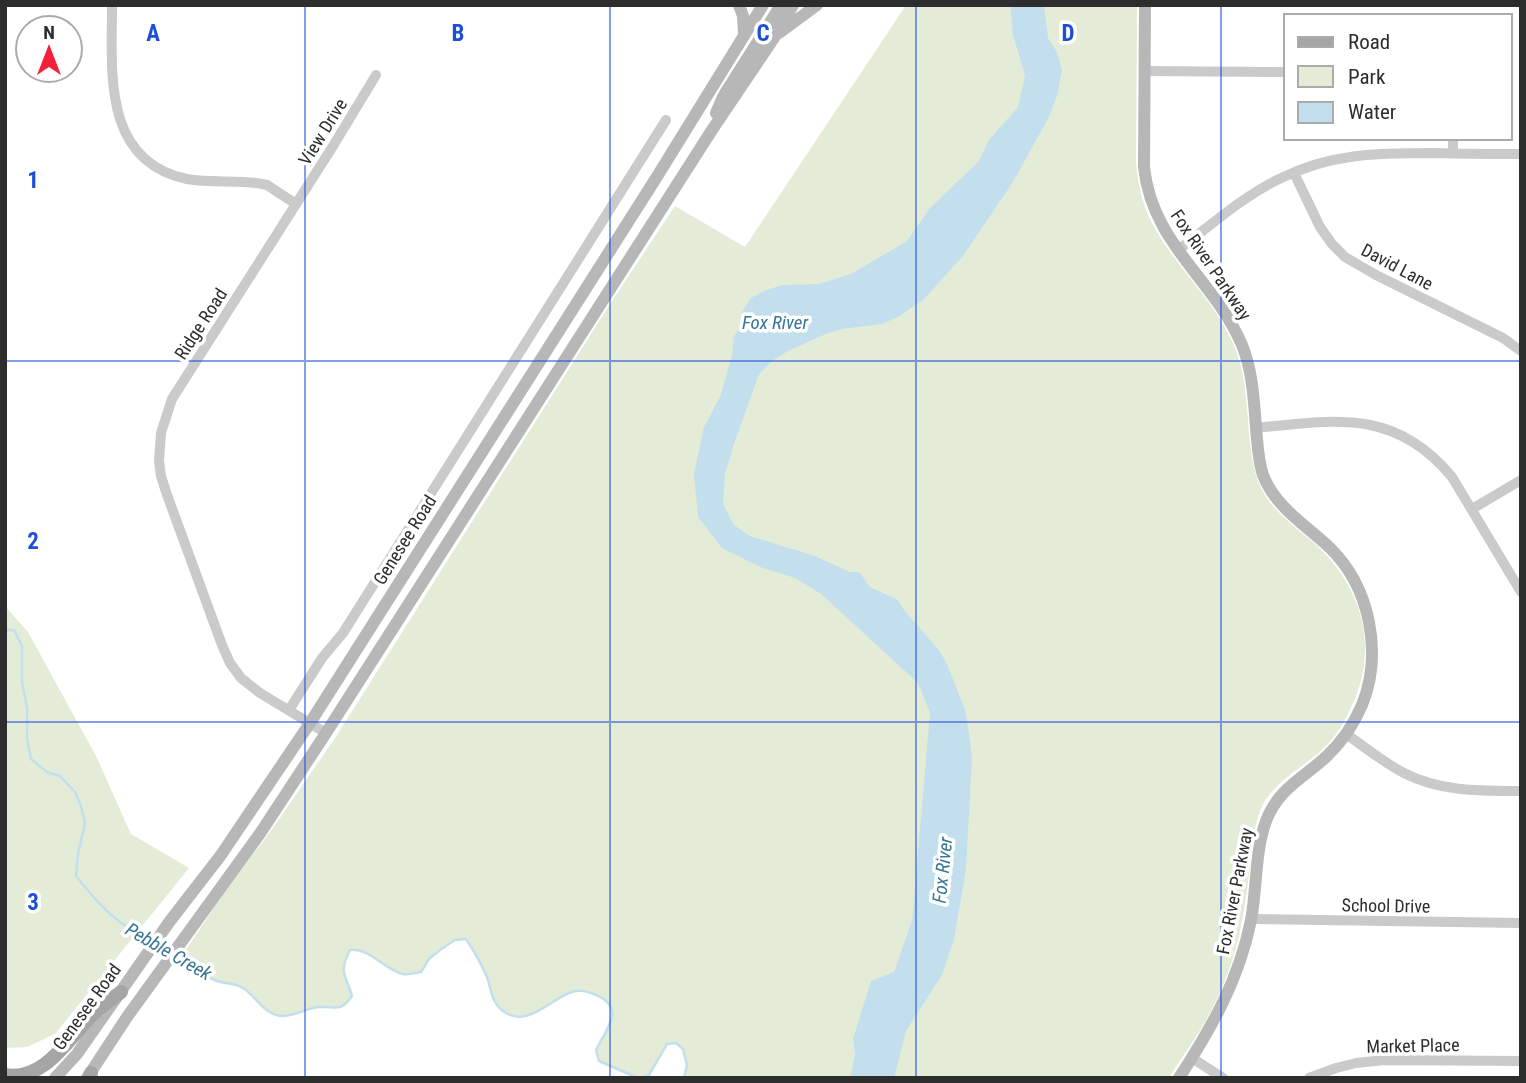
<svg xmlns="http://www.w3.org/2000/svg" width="1526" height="1083" font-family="'Roboto Condensed',sans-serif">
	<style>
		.green { fill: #e4ecd8 }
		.water { fill: #c3dfee }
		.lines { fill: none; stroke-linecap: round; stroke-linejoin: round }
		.stream { stroke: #c3dfee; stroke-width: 2.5 }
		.street { stroke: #cacaca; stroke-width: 10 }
		.secondary { stroke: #b7b7b7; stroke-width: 12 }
		.primary { stroke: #a5a5a5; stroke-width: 14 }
		.grid { fill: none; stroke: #1d4ed8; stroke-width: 2; stroke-opacity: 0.55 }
		.labels { text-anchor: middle; stroke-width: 7; stroke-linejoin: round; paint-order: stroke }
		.street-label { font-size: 18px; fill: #2d2d2d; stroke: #fff }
		.water-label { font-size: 19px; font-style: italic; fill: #357595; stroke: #fff }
		.grid-label { font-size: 23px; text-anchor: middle; font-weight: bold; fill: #1d4ed8; stroke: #fff; stroke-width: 7; stroke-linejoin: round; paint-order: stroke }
	</style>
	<rect width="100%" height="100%" fill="#fff"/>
	<path class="green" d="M906 5H1137L1136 163C1138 184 1142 204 1152 223 1175 267 1215 300 1234 346 1253 389 1243 437 1258 481 1268 508 1293 525 1314 543 1361 585 1380 646 1352 705 1346 719 1338 734 1327 745 1305 768 1272 780 1260 811 1254 826 1253 842 1251 858 1248 881 1246 903 1241 926 1235 958 1222 992 1206 1020 1195 1040 1181 1058 1169 1078H684L687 1065 684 1049 676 1043 667 1044 649 1075 638 1078 599 1061 596 1050C607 1028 627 1007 594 994 585 991 578 989 568 993 549 1001 528 1026 506 1013 491 1004 492 991 487 977 481 963 474 951 466 939L454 940 440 950 429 959 421 972C415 973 409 975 404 974 383 969 371 948 351 950 338 973 346 975 352 996 340 1013 336 1006 319 1007 307 1008 295 1017 282 1016 264 1015 255 996 243 988 236 983 225 984 217 981 203 975 193 966 181 957L228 887 273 828 335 738 610 304 675 206 745 247Z
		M5 606 28 632 96 756 131 834 189 868 55 1034 27 1047 5 1048Z"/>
	<path class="water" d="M1010 5H1044L1048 38 1057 52 1062 70 1057 96 1049 117 1013 182 963 256 923 300 898 317 882 324 842 329 828 333 788 351 772 361 759 374 733 447 725 474 723 504 734 525 750 536 815 556 850 572H859L870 587 898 600 904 610 938 649 947 664 966 712 972 757 966 870 954 939 942 975 906 1031 894 1078H850L855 1055 853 1039 871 981 894 972 912 921 930 713 918 683 821 594 795 578 760 567 722 548 698 517 694 474 704 427 720 397 732 356 734 336 740 328 742 312 751 298 766 290 783 285 819 284 851 274 907 241 930 208 979 161 989 140 1018 107 1025 75 1013 35Z"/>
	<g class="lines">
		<path class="stream" d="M5 630H14L22 646V682L27 708V739L31 759 47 772 60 776 75 792 81 806 85 823 78 854 76 876C97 903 120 928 153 941
			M159 943 171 951
			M176 955C190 964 202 975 217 981 226 984 236 983 243 988 256 996 264 1015 282 1016 295 1016 307 1008 319 1007 336 1006 340 1013 352 996 346 975 338 973 350 950 371 948 383 969 403 974 409 975 415 973 421 972L429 959 440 950 455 940 466 939C474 951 481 963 487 977 492 991 491 1004 506 1013 528 1026 549 1001 569 993 578 989 585 991 594 994 627 1007 607 1028 596 1050L599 1061 638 1078
			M642 1078 649 1075 667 1044 676 1043 683 1049 687 1065 684 1078"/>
		<path class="street" d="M112 5C112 72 102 161 187 179 210 183 234 180 257 183L267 185 296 204
			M1145 71 1286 72
			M1453 153V138
			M1294 173 1320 227 1332 244 1345 257 1376 275 1503 338 1521 351
			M1178 250C1210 226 1242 197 1279 179 1331 153 1378 153 1435 153 1464 154 1492 154 1521 154
			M1256 428C1335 420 1395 408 1452 477L1521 592
			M1472 509 1521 480
			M289 710 322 658 343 633 666 120
			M326 733 260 693 241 678 230 663 222 645 166 492 161 476 159 461 161 433 172 399 333 146 376 75
			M1346 734C1365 747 1384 763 1404 773 1441 792 1481 791 1521 791
			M1251 919 1521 923
			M1192 1058 1223 1078
			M1309 1078 1336 1068 1356 1063 1384 1060 1521 1061"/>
		<path class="secondary" d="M739 5 743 16 744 34
			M1145 5 1144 167C1152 244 1214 279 1242 345 1254 374 1254 408 1257 439 1258 451 1259 463 1263 475 1276 508 1306 525 1330 548 1370 587 1383 653 1362 705 1354 724 1342 742 1326 757 1302 779 1278 789 1266 821 1255 851 1257 888 1251 920 1239 980 1212 1027 1179 1078
			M779 33 817 5
			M716 113 724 95 781 5
			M55 1078 77 1054 170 921 221 855 310 723 658 175 763 5
			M87 1078 127 1017 261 832 326 733 712 130 776 35 793 5"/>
		<path class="primary" d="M5 1075C45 1082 70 1036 95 1012 103 1005 112 999 121 992
			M89 1078 91 1073"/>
	</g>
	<path class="grid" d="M305 5V1078M610 5V1078M916 5V1078M1221 5V1078M5 361H1521M5 722H1521"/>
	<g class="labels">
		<g class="street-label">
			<text transform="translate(323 132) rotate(-58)" y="6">View Drive</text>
			<text transform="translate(1211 265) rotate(56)" y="6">Fox River Parkway</text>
			<text transform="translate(1397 267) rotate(28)" y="6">David Lane</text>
			<text transform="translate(201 324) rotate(-57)" y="6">Ridge Road</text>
			<text transform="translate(405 540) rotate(-58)" y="6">Genesee Road</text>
			<text transform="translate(1235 891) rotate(-79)" y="6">Fox River Parkway</text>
			<text transform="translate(1386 906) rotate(1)" y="6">School Drive</text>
			<text transform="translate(87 1007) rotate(-54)" y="6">Genesee Road</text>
			<text transform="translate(1413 1046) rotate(-1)" y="6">Market Place</text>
		</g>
		<g class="water-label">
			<text x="775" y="329">Fox River</text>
			<text transform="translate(942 870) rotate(-84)" y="7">Fox River</text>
			<text transform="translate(169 951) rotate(30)" y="7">Pebble Creek</text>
		</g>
	</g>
	<g class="grid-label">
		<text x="153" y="41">A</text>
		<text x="458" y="41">B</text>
		<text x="763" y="41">C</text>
		<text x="1068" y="41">D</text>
		<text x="33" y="188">1</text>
		<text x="33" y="549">2</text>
		<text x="33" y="910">3</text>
	</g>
	<rect width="1526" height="1083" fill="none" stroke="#2d2d2d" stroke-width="14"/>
	<rect x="1284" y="14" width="228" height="126" fill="#ffffff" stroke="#ababab" stroke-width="2"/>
	<rect x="1298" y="37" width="35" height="10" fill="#a5a5a5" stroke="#ababab" stroke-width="2"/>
	<text x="1348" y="49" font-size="21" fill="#2d2d2d">Road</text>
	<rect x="1298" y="66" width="35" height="21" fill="#e4ecd8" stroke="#ababab" stroke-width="2"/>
	<text x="1348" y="84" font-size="21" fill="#2d2d2d">Park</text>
	<rect x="1298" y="102" width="35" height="21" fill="#c3dfee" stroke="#ababab" stroke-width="2"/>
	<text x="1348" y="119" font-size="21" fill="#2d2d2d">Water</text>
	<g transform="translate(49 49)"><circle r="33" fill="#ffffff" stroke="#ababab" stroke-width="2"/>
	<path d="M0-5L12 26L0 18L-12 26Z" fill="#f31f3b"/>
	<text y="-10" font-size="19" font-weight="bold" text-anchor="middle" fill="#2d2d2d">N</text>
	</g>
</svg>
